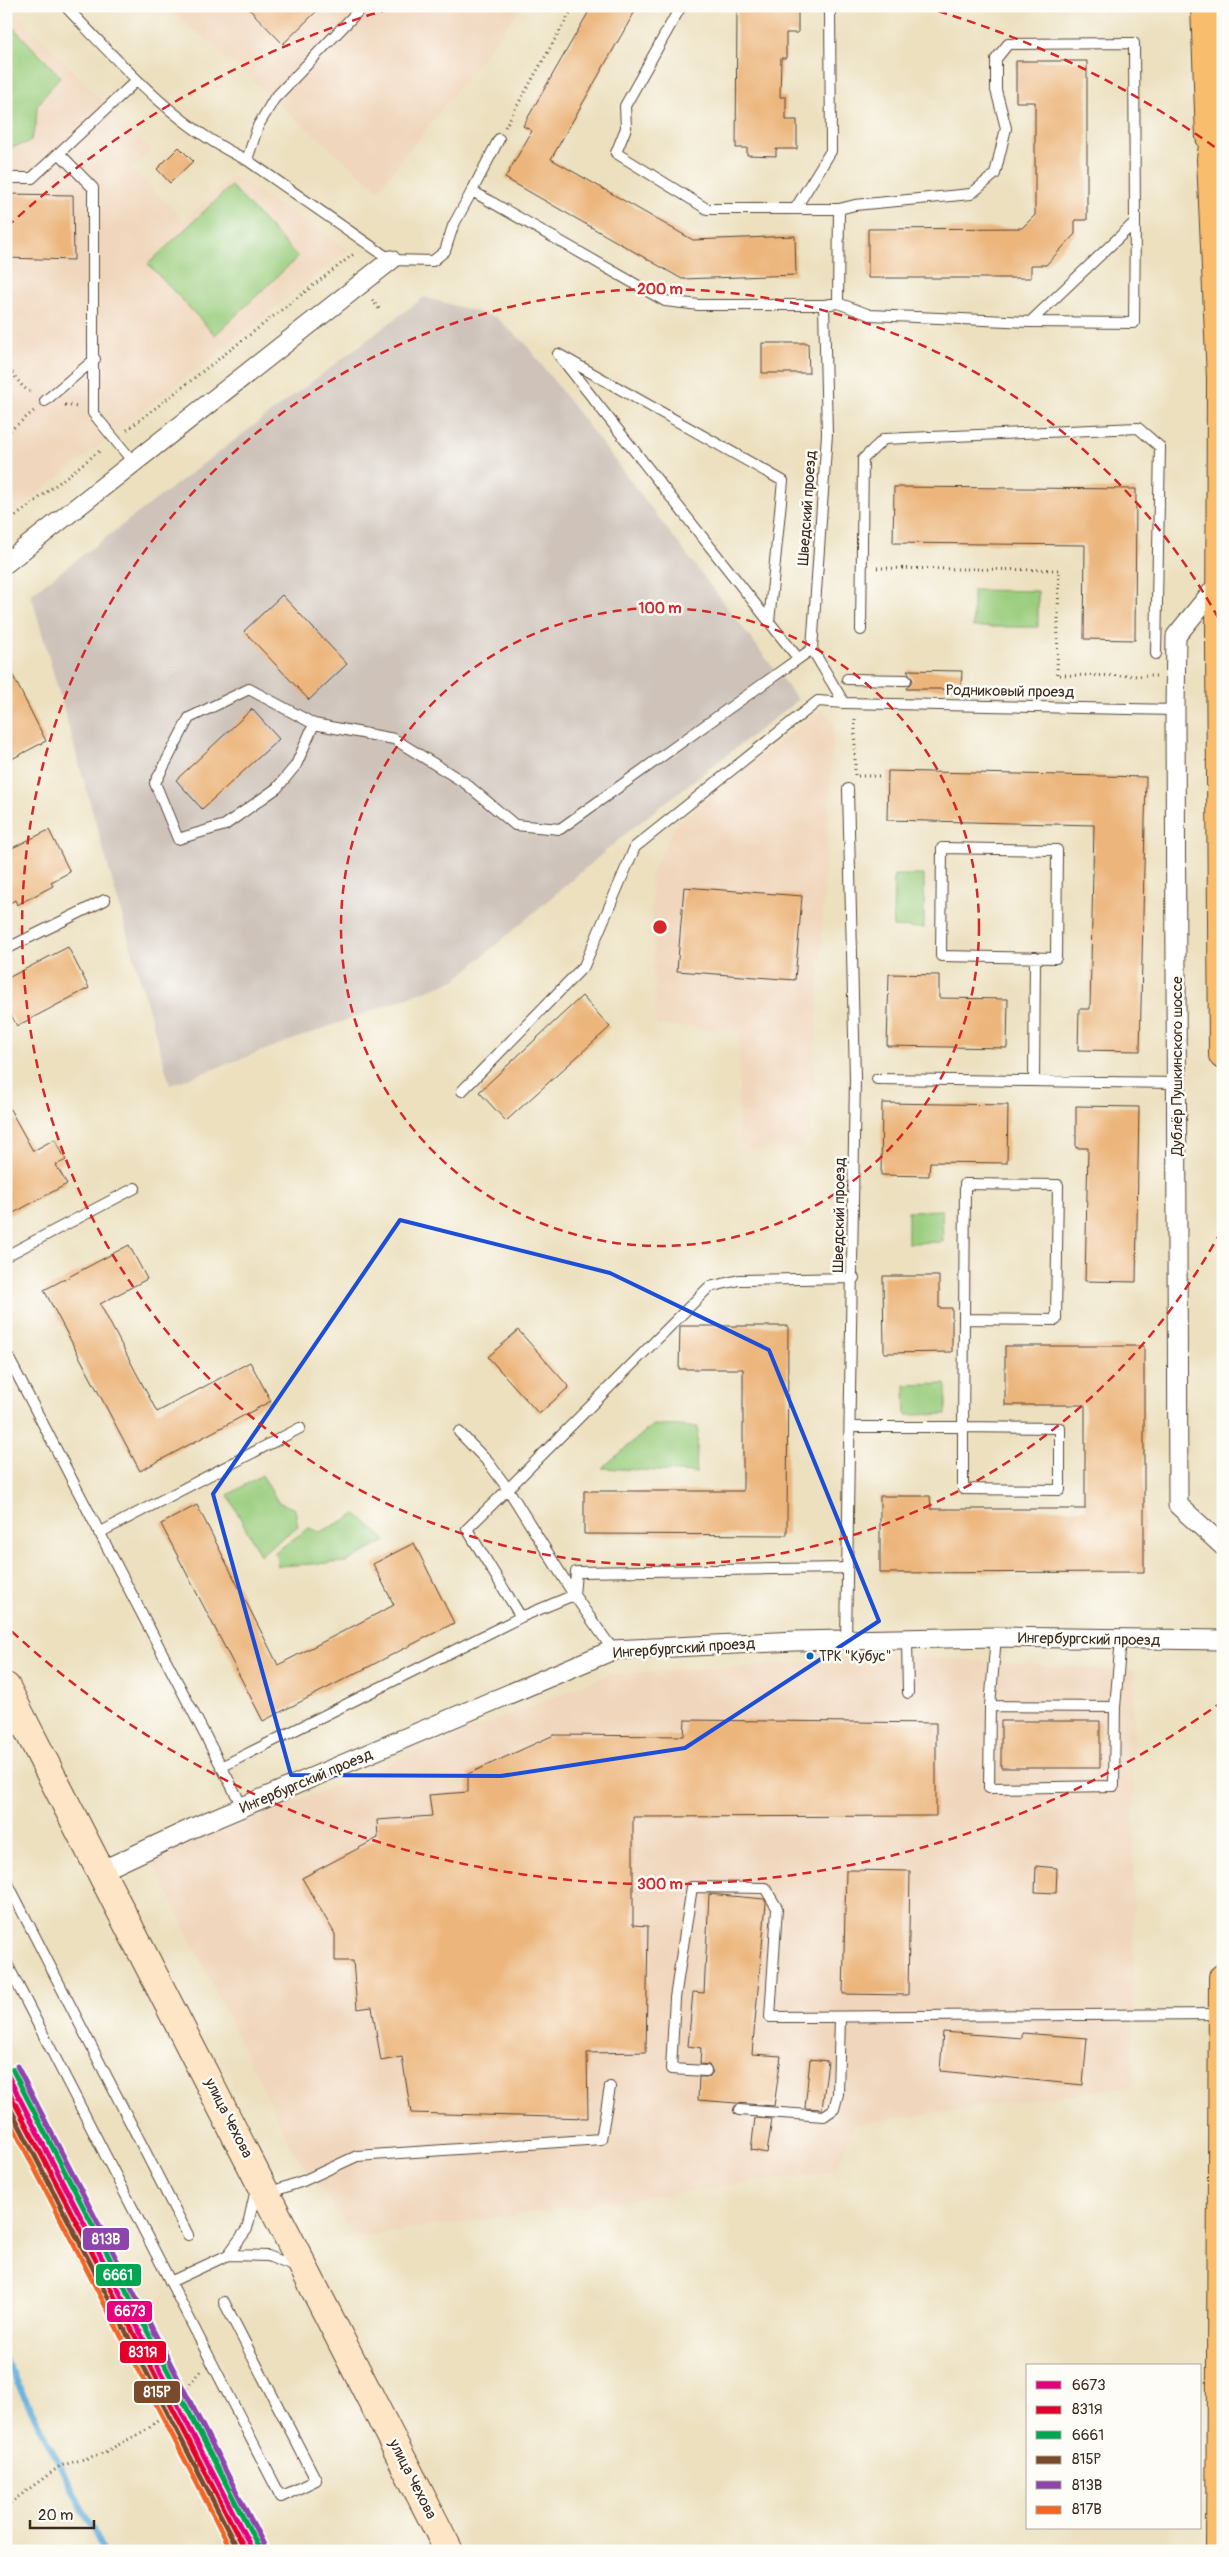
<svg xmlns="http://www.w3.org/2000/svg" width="1229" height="2557" font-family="Pangolin,sans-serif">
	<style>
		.built { fill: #f0d6bc }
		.industrial { fill: #cec2b9 }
		.green { fill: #9acd7e; stroke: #6a7c4e }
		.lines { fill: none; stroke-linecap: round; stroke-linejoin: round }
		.stream { stroke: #65b0dd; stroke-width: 6 }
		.building { fill: #ecb57b }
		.lane-casing { stroke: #564536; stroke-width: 12 }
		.street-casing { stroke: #564536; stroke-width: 21 }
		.secondary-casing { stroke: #564536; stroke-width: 30 }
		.primary-casing { stroke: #564536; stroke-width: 30 }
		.path { stroke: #564536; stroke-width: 3; stroke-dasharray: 1 4; stroke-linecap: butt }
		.lane { stroke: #fff; stroke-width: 10 }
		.street { stroke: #fff; stroke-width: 19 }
		.secondary { stroke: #fde5c5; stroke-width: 28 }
		.primary { stroke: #f9be6d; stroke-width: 28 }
		.rail-1-casing { stroke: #fdfcf7; stroke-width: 9 }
		.rail-2-casing { stroke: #fdfcf7; stroke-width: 9 }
		.rail-3-casing { stroke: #fdfcf7; stroke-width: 9 }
		.rail-4-casing { stroke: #fdfcf7; stroke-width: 9 }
		.rail-5-casing { stroke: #fdfcf7; stroke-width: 9 }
		.rail-6-casing { stroke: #fdfcf7; stroke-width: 9 }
		.rail-1 { stroke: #e5007d; stroke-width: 5 }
		.rail-2 { stroke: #e4002b; stroke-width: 5 }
		.rail-3 { stroke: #00a651; stroke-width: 5 }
		.rail-4 { stroke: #7a4b2a; stroke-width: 5 }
		.rail-5 { stroke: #8e44ad; stroke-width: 5 }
		.rail-6 { stroke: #f26522; stroke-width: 5 }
		.marked { fill: none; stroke: #1d4ed8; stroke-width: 4; stroke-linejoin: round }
		.ring { fill: none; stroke: #d62828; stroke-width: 2.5; stroke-dasharray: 9 6 }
		.bus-dot { fill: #0065bd; stroke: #fdfcf7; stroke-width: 2 }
		.labels { text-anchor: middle; stroke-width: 5; stroke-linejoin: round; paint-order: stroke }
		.bus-label { font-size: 14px; fill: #3b2a1e; stroke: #fdfcf7; text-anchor: start }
		.street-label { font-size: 15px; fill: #3b2a1e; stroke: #fdfcf7 }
		.centre { fill: #d62828; stroke: #fdfcf7; stroke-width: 2.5 }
		.ring-label { font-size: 15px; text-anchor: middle; font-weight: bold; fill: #d62828; stroke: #fdfcf7; stroke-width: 5; stroke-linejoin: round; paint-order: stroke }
		.line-badge { stroke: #fdfcf7; stroke-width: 2 }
		.badge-label { font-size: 14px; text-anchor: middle; font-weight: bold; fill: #fff }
	</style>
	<rect width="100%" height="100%" fill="#fdfcf7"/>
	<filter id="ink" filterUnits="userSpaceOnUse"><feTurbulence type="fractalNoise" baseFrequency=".02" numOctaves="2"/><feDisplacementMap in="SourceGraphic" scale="10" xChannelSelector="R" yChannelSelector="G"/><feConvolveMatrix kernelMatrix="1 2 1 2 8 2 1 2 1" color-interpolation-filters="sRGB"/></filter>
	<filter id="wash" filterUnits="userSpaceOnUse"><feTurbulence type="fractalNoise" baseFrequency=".0096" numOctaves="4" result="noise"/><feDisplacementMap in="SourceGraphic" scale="20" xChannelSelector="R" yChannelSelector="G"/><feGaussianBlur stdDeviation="1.12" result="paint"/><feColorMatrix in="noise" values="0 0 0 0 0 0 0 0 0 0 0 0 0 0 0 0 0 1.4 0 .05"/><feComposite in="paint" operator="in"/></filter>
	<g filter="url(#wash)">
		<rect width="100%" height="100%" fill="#ece0bf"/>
		<path class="built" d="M6 6H10L151 151 132 169 184 221 233 176 349 250 6 518Z
			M167 6H522L378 190Z
			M821 709 834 723 810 1137 799 1148 750 1149 738 1142 740 1031 656 1025 651 874 677 823Z
			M911 1657 1134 1671 1133 2085 855 2124 835 2171 356 2237 293 2151 152 1860 611 1674Z"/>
		<path class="industrial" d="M424 297 495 317 524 342 798 700 630 830 455 980 170 1085 31 594Z"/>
		<path class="green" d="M6 20 60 76 37 106 36 126 30 142 6 149Z
			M231 186 298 257 215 335 148 264Z
			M973 590 1038 591V627H973Z
			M894 875H924V928L893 927Z
			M942 1210 943 1242 908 1243V1211Z
			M946 1384V1414L906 1415 905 1385Z
			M653 1425 698 1427 696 1473 602 1468Z
			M262 1475 278 1502 295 1509 298 1526 260 1555 228 1495Z
			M357 1514 386 1541 346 1562 278 1566 275 1552 309 1528 320 1532Z"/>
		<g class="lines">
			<path class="stream" d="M6 2361 104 2551"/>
		</g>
		<g id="blocks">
			<path class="building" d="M246 6H322L283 44Z
				M592 6H638L551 159 693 240 795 236 796 275 682 279 505 178 532 131 523 126Z
				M748 6H777V10H798V33H786V58H781L780 97H786V120H797V149H776V156L747 155V148H736L737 10H748Z
				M1016 61H1087V220H1075V234L1046 265H1031V278H868V229L1022 228 1035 215V102H1016Z
				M179 147 193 161 170 183 157 169Z
				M6 194 73 195 74 260 6 258Z
				M762 343H808L809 373H762Z
				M894 487 1136 489 1135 640 1084 639 1085 545 893 543Z
				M282 595 347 664 309 700 244 631Z
				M6 662 46 741 6 762Z
				M907 670 962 671 961 689H906L913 680Z
				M252 709 279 739 202 809 176 780Z
				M888 771 1146 777 1140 1051 1078 1050 1079 1009H1090L1094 825 887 820Z
				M49 830 70 872 51 882 53 886 17 905 15 900 6 905V851Z
				M684 887 802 896 795 980 677 971Z
				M68 947 89 988 17 1026 6 1006V979Z
				M889 974 939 975V998L1008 999 1007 1048 887 1046Z
				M582 996 610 1027 506 1121 479 1092Z
				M6 1102 33 1151 55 1139 66 1160 56 1165 67 1184 6 1217Z
				M882 1103 1008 1105 1007 1163 930 1162 929 1176 881 1175Z
				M1076 1106 1139 1107 1136 1282 1085 1281 1088 1148H1076Z
				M129 1245 147 1279 100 1304 157 1412 250 1362 271 1401 140 1471 44 1290Z
				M883 1276H939V1308H952V1352L884 1353Z
				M680 1326H788L787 1535 584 1534V1491H743V1369H679Z
				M518 1330 569 1387 539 1414 488 1357Z
				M1005 1346H1144V1572L880 1573V1496H930L931 1509H1085V1405H1005Z
				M197 1505 278 1665 394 1605 373 1564 414 1543 454 1623 263 1721 161 1524Z
				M685 1720 936 1723V1816L633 1817V1925L648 1926 646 2052 587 2053 588 2118 411 2113 402 2057 381 2061 372 2007 357 2009 353 1961H335V1934L302 1878 378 1838 377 1820 432 1816 429 1795 468 1792V1774L554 1735 684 1736Z
				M1001 1721H1100V1768H1001Z
				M1036 1866 1057 1868 1056 1893 1035 1892Z
				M846 1870 910 1871 908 1995 843 1994Z
				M709 1894 764 1899 766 1903 752 2054 781 2056 774 2106 698 2100 699 2077H709L713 2072 709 2065 700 2064 701 2048 688 2046 693 1992 704 1993Z
				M943 2032 1022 2038V2033L1087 2038 1083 2085 940 2071Z
				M810 2059 828 2061 822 2109 805 2108Z
				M755 2118 772 2119 767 2153 751 2150Z"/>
		</g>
	</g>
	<g filter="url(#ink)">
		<use href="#blocks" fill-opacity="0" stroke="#564536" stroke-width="1"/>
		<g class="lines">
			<g class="lane-casing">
				<path id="lane" d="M65 6C120 63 174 126 247 160
					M363 6 274 99 258 126 247 160 391 260 433 261 445 251 453 226 472 191
					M499 139 472 191 665 301 699 305H824L838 303 839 209H707L616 153 626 128 625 106 681 6
					M6 178H32L59 153
					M795 209 831 151 830 6
					M838 303 870 315 1030 322 1135 222 1134 43 1008 44 996 59V90L1006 128 995 174 971 194 855 205 839 209
					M824 305 827 434 812 649 844 703
					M1030 322 1134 323 1135 222
					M45 401 95 359
					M134 463 93 413V188L59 153 137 80
					M769 622 783 481 558 354 782 638 798 658
					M861 630 863 459 884 439 1138 428 1160 447 1156 654
					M847 679 906 680
					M314 724 296 765 277 788 225 825 178 839 155 783 189 718 249 689 314 724 394 739 465 783 515 825 560 829 812 649
					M942 848 1057 850 1056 958 941 956Z
					M6 949 105 900
					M877 1079 1177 1083
					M1034 1081 1035 957
					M462 1091 584 966 635 847 818 701 844 703 1175 710
					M6 1256 135 1188
					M6 1353 243 1808
					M850 1427H963V1489L1060 1490V1428L963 1427 964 1319 1056 1320 1058 1185 965 1184 964 1319
					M459 1432 488 1462 508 1489 467 1529 521 1617 574 1595 576 1572 847 1568
					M99 1533 300 1428
					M996 1637 990 1706 989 1788 1114 1786 1115 1707 1121 1639
					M907 1640 908 1693
					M846 1641 855 1078 848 789
					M613 1650 574 1595 508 1489 709 1287 739 1280 854 1278
					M990 1706 1115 1707
					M221 1767 521 1617
					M6 1880 188 2235
					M6 1962 281 2497 316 2480 224 2302
					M706 2071 671 2069 675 1998 692 1887 765 1888 777 1908 770 2017 1221 2014
					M739 2110 824 2116 834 2109 838 2094 840 2017
					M256 2189 247 2229 228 2255 268 2256 298 2268
					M268 2193 303 2181 357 2156 601 2139 610 2087
					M170 2282 228 2255"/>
			</g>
			<g class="street-casing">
				<path id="street" d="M6 563 391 260
					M1220 582 1176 636 1175 710 1178 1505 1223 1546
					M101 1871 195 1827 613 1650 795 1641 996 1637 1223 1640"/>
			</g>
			<g class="secondary-casing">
				<path id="secondary" d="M6 1687 449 2551"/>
			</g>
			<g class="primary-casing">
				<path id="primary" d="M1205 6 1210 137
					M1223 113 1217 120 1211 159 1221 378 1220 646 1223 1055
					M1220 2551 1223 1978"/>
			</g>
			<path class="path" d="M505 127 574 6
				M372 300 380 310
				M6 365 23 387 33 394
				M65 405 78 407
				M127 430 355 253
				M6 434 35 410
				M6 527 7 523 102 449
				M877 568 1059 570 1057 675 1157 676
				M855 719V776H881
				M6 2506 60 2466 101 2454 148 2429 176 2402 200 2371"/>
			<use href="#lane" class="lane"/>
			<use href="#street" class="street"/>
			<use href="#secondary" class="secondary"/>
			<use href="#primary" class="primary"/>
			<g class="rail-1-casing">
				<path id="rail-1" d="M6 2072 253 2551"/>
			</g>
			<g class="rail-2-casing">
				<path id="rail-2" d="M6 2086 246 2551"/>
			</g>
			<g class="rail-3-casing">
				<path id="rail-3" d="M12 2069 259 2548"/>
			</g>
			<g class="rail-4-casing">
				<path id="rail-4" d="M6 2100 239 2551"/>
			</g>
			<g class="rail-5-casing">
				<path id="rail-5" d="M17 2066 264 2545"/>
			</g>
			<g class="rail-6-casing">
				<path id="rail-6" d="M6 2113 232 2551"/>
			</g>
			<use href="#rail-1" class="rail-1"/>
			<use href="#rail-2" class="rail-2"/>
			<use href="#rail-3" class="rail-3"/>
			<use href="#rail-4" class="rail-4"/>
			<use href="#rail-5" class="rail-5"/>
			<use href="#rail-6" class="rail-6"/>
		</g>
	</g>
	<path class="marked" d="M400 1220 610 1273 769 1350 879 1621 685 1748 501 1776 291 1775 213 1494Z"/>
	<g class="ring">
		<circle cx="660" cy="927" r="319"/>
		<path d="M1221 1231A638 638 0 1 1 1221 623"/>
		<path d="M1223 1701A957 957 0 0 1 7 1627M7 227A957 957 0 0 1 396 7M924 7A957 957 0 0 1 1223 153"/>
	</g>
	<circle class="bus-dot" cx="810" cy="1656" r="4.5"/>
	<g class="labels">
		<g class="bus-label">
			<text x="819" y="1661">ТРК "Кубус"</text>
		</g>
		<g class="street-label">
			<text transform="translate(807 508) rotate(-86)" y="5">Шведский проезд</text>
			<text transform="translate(1010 691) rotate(1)" y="5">Родниковый проезд</text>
			<text transform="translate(1177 1066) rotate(-90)" y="5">Дублёр Пушкинского шоссе</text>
			<text transform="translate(839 1215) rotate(-89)" y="5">Шведский проезд</text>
			<text transform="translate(1089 1639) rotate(1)" y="5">Ингербургский проезд</text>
			<text transform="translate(684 1648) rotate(-4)" y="5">Ингербургский проезд</text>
			<text transform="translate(306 1781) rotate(-23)" y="5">Ингербургский проезд</text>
			<text transform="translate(229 2118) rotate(63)" y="5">улица Чехова</text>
			<text transform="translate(413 2479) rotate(63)" y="5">улица Чехова</text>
		</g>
	</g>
	<circle cx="660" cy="927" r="8" class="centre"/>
	<g class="ring-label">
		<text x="660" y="294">200 m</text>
		<text x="660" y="613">100 m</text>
		<text x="660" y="1889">300 m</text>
	</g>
	<g class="line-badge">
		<rect x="82" y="2227" width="48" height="24" rx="5" fill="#8e44ad"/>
		<rect x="95" y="2263" width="47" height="24" rx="5" fill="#00a651"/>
		<rect x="106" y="2300" width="47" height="23" rx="5" fill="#e5007d"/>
		<rect x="119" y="2340" width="48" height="24" rx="5" fill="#e4002b"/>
		<rect x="133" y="2380" width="48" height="24" rx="5" fill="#7a4b2a"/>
	</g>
	<g class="badge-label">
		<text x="106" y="2244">813В</text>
		<text x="118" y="2280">6661</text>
		<text x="130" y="2316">6673</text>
		<text x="143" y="2357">831Я</text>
		<text x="157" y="2397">815Р</text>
	</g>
	<rect width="1229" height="2557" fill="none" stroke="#fdfcf7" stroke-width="25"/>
	<rect x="1026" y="2364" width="175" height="165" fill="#fdfcf7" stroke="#afa8a0"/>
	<rect x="1036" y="2381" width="25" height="8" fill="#e5007d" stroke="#afa8a0"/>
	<text x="1072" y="2390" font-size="15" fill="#3b2a1e">6673</text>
	<rect x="1036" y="2406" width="25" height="8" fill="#e4002b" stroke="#afa8a0"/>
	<text x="1072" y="2414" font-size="15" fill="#3b2a1e">831Я</text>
	<rect x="1036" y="2431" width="25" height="8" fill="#00a651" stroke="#afa8a0"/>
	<text x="1072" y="2440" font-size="15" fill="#3b2a1e">6661</text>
	<rect x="1036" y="2456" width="25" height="8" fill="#7a4b2a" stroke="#afa8a0"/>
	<text x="1072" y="2464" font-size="15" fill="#3b2a1e">815Р</text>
	<rect x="1036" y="2481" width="25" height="8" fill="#8e44ad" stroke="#afa8a0"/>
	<text x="1072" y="2490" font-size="15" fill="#3b2a1e">813В</text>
	<rect x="1036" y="2506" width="25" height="8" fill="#f26522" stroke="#afa8a0"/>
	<text x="1072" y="2514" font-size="15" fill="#3b2a1e">817В</text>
	<path d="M30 2520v8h64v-8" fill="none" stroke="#3b2a1e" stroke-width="2.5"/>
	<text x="38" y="2520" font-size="15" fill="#3b2a1e" stroke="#fdfcf7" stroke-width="4" paint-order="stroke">20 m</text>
</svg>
